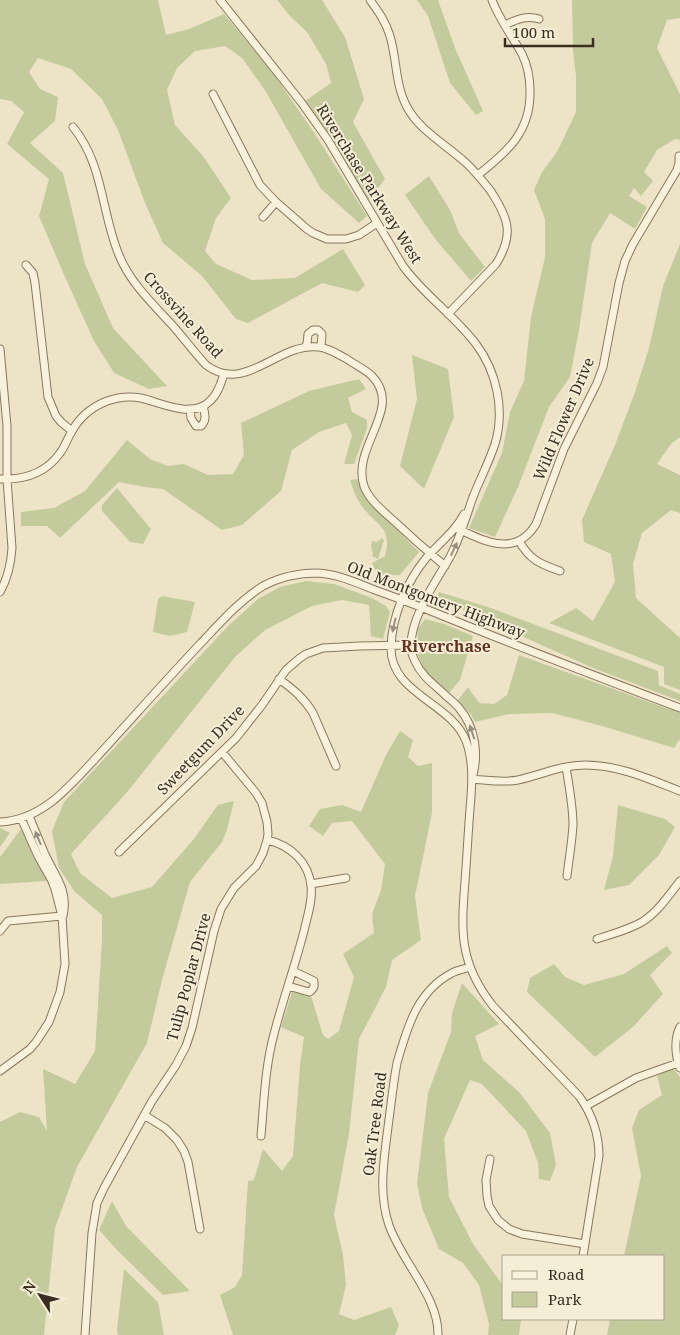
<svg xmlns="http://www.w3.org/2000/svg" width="680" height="1335" font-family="'Noto Serif',serif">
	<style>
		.green { fill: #c3cb9c }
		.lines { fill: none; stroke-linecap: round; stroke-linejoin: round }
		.minor-casing { stroke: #88775e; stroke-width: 9 }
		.minor { stroke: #f8f1db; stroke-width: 7 }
		.oneway { fill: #98907e }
		.labels { text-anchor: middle; stroke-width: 4; stroke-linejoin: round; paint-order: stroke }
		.street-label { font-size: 15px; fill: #392e21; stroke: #f5eed7 }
		.neighbourhood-label { font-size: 16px; font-weight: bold; fill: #643322; stroke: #f5eed7 }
	</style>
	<rect width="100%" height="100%" fill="#ede4c8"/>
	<path class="green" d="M0 0H158L166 35 189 29 224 14 271 70 315 134 367 216 359 223 321 189 266 92 242 58 225 46 195 51 177 68 167 90 175 125 203 156 231 198 216 218 205 251 216 264 252 280 295 278 343 249 365 285 358 292 322 283 248 323 236 319 202 276 163 243 145 203 118 130 102 99 71 69 38 58 29 72 40 89 58 97 55 121 30 143 63 173 85 264 113 328 167 386 149 389 114 373 94 341 65 277 39 216 49 179 7 144 24 112 11 101 0 99Z
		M277 0H322L345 37 364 99 353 122 385 179 368 201 336 145 305 101 331 83 326 64 307 32 290 16Z
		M417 0H438L455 48 483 111 476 115 450 83 428 16Z
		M572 0H680V18L667 20 657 48 680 94V140L675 139 657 150 644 172 653 181 641 196 634 188 629 196 647 207 635 229 610 213 592 243 579 330 570 377 549 407 518 487 495 537 469 528 502 453 510 412 524 381 531 317 545 257V219L534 190 542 172 557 152 576 112V76L573 51Z
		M429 176 450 210 459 233 485 267 471 281 436 240 405 195Z
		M680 244V437L671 444 657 464 680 475V513L671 510 642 533 633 564 636 598 680 638V690L664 684V667L549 623 576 608 593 621 615 582 611 554 584 542 582 520 615 445 635 392 649 348 663 286Z
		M412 355 448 369 454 417 424 489 400 466 417 399Z
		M359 379 366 389 348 398 352 412 367 420V428L354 464H344L352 435 346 423 319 432 292 450 281 491 242 525 222 530 163 489 145 487 119 482 60 538 47 526H21V512L54 508 85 491 127 440 150 459 168 466 184 464 208 475 233 474 244 455 241 423 309 391Z
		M357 479 364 496 419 552 400 575H378L372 563 385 556C392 528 380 528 364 509 357 501 353 489 350 480Z
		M117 488 151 529 143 544 130 542 102 511V505Z
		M382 538 384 540 378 559 372 556 373 553C371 549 371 544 372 541L377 542Z
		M306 581 334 584 372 598 386 606 390 612 383 639 371 636 369 605 342 600 312 606 265 630 235 657 128 791 71 854 80 873 112 898 152 887 193 840 218 805 234 801 227 830 222 842 190 882 162 980 147 1043 77 1167 55 1228 44 1335H0V1122L20 1112 39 1117 47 1131 43 1069 75 1084 95 1051 102 940V915L75 892 59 868 52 831 64 802 228 626 258 599 280 587Z
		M439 592 488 607 658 671 659 685 680 694V701L593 668 436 598Z
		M162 596 195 602 187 632 170 636 153 632 158 599Z
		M425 619 444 624 473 636 460 680 449 693 425 671 417 653 418 629Z
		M519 655 680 713V741L679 740 674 748 602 726 552 713 509 714 475 722 472 716 458 700 468 687 479 703 494 704 507 695Z
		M400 731 413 740 408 757 418 766 432 763V813L415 896 421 940 392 960 386 987 359 1039 349 1134 334 1215 343 1255 346 1285 339 1314 354 1320 391 1307 399 1325 395 1335H233L220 1295 235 1287 242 1275 248 1181 254 1180 263 1149 282 1171 293 1156 300 1065 304 1037 281 1027 292 992 311 996 323 1035 328 1039 339 1031 354 977 343 954 374 933 372 914 381 890 385 864 352 821 332 823 323 836 309 826 320 809 342 805 361 812 386 755Z
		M618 805 665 819 675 827 659 855 629 885 604 890 613 856Z
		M0 828 10 833 0 847Z
		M21 829 47 881 0 884V857Z
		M667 946 672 953 650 975 663 994 633 1027 595 1057 527 992 530 978 554 964 565 977 584 985 624 974Z
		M462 983 499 1024 475 1036 483 1060 519 1092 550 1133 556 1165 550 1181 539 1179 538 1163 526 1131 482 1084 470 1080 444 1139 449 1197 473 1244 504 1287V1319H521L519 1335H488L489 1324 479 1285 463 1263 439 1249 422 1208 417 1183 428 1093 451 1032 452 1013Z
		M673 1068 680 1077V1335H607L610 1319H664V1256H624L641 1176 632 1128 639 1110 662 1095 657 1076Z
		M112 1201 126 1226 190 1291 163 1295 118 1251 99 1230Z
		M124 1269 158 1302 164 1335H118L117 1330Z"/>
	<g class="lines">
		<g class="minor-casing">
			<path id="minor" d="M220 0 301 102 328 140 403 266C424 295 454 315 476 344 497 372 505 410 495 444 489 462 480 479 473 497 466 517 460 538 450 557 436 581 410 618 411 647 411 652 413 657 415 661 421 675 432 683 442 692 448 698 454 702 459 708 476 728 479 755 472 779
				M370 0C378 11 386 22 390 36 397 59 395 85 407 107 419 130 445 144 465 162 474 170 482 180 490 190 508 217 515 234 496 264L448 314
				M505 25C516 20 526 15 539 19
				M213 94 260 185 276 202 307 229 313 233 327 239H346L359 235 377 223
				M73 127C104 165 101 212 119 255 130 283 154 305 174 327 185 340 195 353 206 365 246 395 277 342 319 347 329 348 339 355 347 359 355 365 365 369 372 376 404 409 351 446 364 486 369 500 383 511 394 521 410 536 427 551 445 566
				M478 175C507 152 531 132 530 91 530 78 528 66 522 54 512 36 499 19 492 0
				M263 217 276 202
				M26 265 33 273 35 283 48 397 56 416 61 422 72 431
				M305 347 307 344 308 334 313 330H318L322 334 321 347
				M0 349 7 426V479L12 548C11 563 8 578 0 592
				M190 409 191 418 196 426H201C207 420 205 414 203 406
				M0 479C24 480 46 473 60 453 65 447 67 439 71 433 79 417 92 407 107 401 118 397 130 396 141 398 162 403 192 419 210 401 218 394 221 383 224 374
				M464 514C455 532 440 542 427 557 407 581 392 615 391 647 390 694 451 702 466 741 474 762 472 787 470 809 468 833 467 857 465 881 461 932 459 963 493 1006L579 1096C592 1114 599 1133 599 1156L583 1256
				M458 529C486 542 516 557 536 524L564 449 597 383 603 367 619 283 625 261 633 244 677 170 679 163V156
				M519 541C530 560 540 564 560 571
				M279 679C293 689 304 698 313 713L336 766
				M566 767C569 786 573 806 573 825 572 842 569 859 567 876
				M472 779C487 780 503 783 518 780 541 775 561 765 585 765 619 765 649 779 680 791
				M29 816C34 828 39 840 44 852 54 875 69 889 63 916
				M0 822C42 820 68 788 95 759 130 721 165 681 201 643 220 623 239 601 263 586 280 577 299 573 317 573 338 574 357 583 375 590 403 600 431 611 458 622 532 652 606 680 680 708
				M119 852 236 738 262 705 286 670 300 658 306 654 323 648 360 646 411 645
				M311 884 346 878
				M0 931 8 921 62 916
				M597 939C612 934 628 930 642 922 658 912 669 895 680 881
				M288 986 309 992 311 991 314 987V981L293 971
				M680 1027C674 1039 675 1055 680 1068
				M0 1071 30 1049 36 1042 49 1022 60 992 65 964 62 916 55 889 51 879 38 856 21 818
				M586 1106 636 1078 678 1063
				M144 1115 165 1128 177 1140 184 1151 188 1162 200 1229
				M261 1136C264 1102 265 1067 274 1034 283 999 295 966 304 931 307 917 313 901 311 886 309 862 290 845 267 840
				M490 1159 486 1180 487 1196 489 1206 498 1220 509 1229 522 1234 585 1244
				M85 1335 92 1233 97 1203 104 1188 152 1101 176 1065 186 1046 192 1028 214 931 221 909 234 888 256 866 263 853 267 840 268 834 267 822 262 803 256 793 222 752
				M438 1335C439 1297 401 1261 389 1225 378 1193 384 1160 388 1127 391 1106 393 1084 397 1063 407 1028 417 991 452 973 457 970 464 969 470 967
				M570 1335 573 1319"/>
		</g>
		<use href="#minor" class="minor"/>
	</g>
	<defs><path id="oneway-solid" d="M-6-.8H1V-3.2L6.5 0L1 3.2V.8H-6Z" transform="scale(1.25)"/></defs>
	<g class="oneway">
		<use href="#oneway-solid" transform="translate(454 549) rotate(-65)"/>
		<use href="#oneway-solid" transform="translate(394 625) rotate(103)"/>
		<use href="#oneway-solid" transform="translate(472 732) rotate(-109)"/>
		<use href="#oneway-solid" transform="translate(38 838) rotate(-113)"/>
	</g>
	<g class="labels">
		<g class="street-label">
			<text transform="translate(369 184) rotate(58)" y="5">Riverchase Parkway West</text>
			<text transform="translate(183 315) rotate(48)" y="5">Crossvine Road</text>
			<text transform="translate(564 419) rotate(-67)" y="5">Wild Flower Drive</text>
			<text transform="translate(436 600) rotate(21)" y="5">Old Montgomery Highway</text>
			<text transform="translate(201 750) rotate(-46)" y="5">Sweetgum Drive</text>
			<text transform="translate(189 977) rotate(-75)" y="5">Tulip Poplar Drive</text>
			<text transform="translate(375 1124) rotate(-83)" y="5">Oak Tree Road</text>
		</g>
		<g class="neighbourhood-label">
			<text x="446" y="652">Riverchase</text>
		</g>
	</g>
	<rect x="502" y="1255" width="162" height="65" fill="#f5eed7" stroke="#aaa18e"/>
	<rect x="512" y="1271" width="25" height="8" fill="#f8f1db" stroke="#aaa18e"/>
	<text x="548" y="1280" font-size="15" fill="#392e21">Road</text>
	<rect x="512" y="1292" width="25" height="15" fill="#c3cb9c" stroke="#aaa18e"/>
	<text x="548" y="1305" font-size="15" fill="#392e21">Park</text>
	<g transform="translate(40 1295) rotate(306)" stroke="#f5eed7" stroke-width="4" paint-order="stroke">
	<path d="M0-4L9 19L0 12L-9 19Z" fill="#392e21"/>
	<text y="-8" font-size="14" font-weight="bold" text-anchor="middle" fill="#392e21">N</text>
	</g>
	<path d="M505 38v8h88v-8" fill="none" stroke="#392e21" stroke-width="2.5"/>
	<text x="512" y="38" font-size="15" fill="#392e21" stroke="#f5eed7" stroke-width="4" paint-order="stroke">100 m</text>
</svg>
